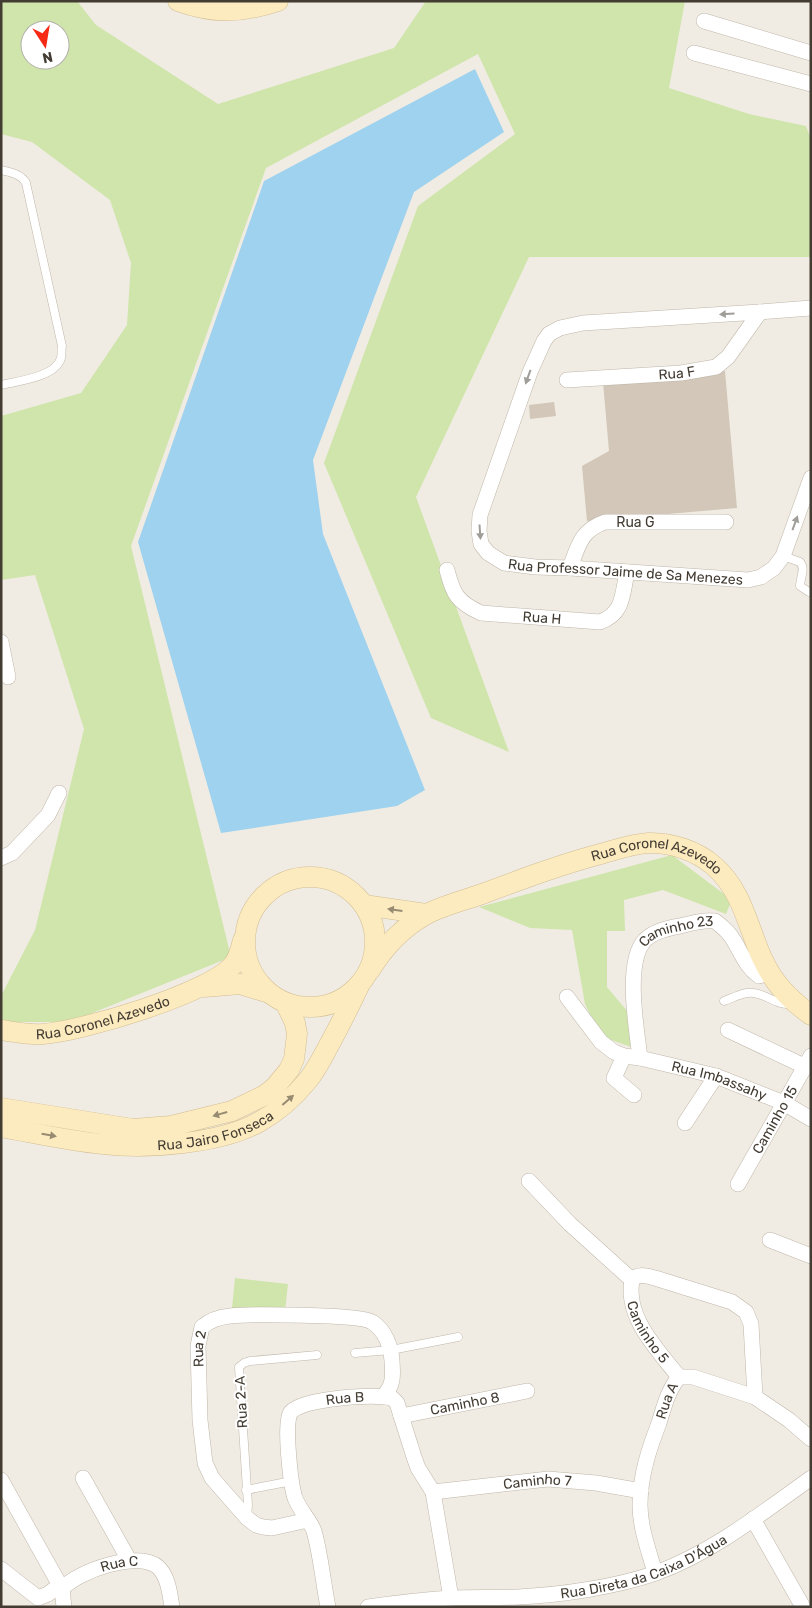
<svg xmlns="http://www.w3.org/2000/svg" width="812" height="1608" font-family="Rubik,sans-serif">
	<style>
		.green { fill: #cfe5ab; fill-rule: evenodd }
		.water { fill: #9fd2ee }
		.building { fill: #d2c7b8 }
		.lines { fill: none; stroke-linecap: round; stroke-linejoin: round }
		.service-casing { stroke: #bfb6a9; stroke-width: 9 }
		.minor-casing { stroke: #bfb6a9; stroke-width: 16 }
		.secondary-casing { stroke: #d1bd93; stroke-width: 21 }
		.service { stroke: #fff; stroke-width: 8 }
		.minor { stroke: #fff; stroke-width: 15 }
		.secondary { stroke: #fdebc0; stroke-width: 20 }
		.oneway { fill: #a19e99 }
		.oneway2 { fill: #978b72 }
		.labels { text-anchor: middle; stroke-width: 4; stroke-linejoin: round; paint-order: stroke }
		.street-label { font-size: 14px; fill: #433c33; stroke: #fff }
	</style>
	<rect width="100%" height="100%" fill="#f1ece3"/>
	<path class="green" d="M1 1H77L96 25 218 104 394 48 426 1H685L669 88 749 114 806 126 811 139V257H529L416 497 509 752 431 718 324 463 418 206 515 134 478 54 266 168 131 546 231 957 70 1022H1V996L35 930 84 729 35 575 1 580V416L81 393 127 325 131 263 110 200 32 142 1 134ZM30 30H60V60H30Z
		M672 855 732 900 726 914 663 890 624 900 625 931H607V987L628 1012 634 1048 600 1036 585 1004 572 930 530 928 479 907Z
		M235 1278 288 1284 285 1311 232 1308Z"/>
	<path class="water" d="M475 69 504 132 414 192 313 460 323 534 425 790 397 806 221 833 138 542 264 181Z"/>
	<path class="building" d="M725 371 737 508 587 521 582 466 609 451 603 382Z
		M554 402 556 416 530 419 529 405Z"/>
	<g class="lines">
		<g class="service-casing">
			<path id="service" d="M1 170C10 172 21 174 26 183L62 346C61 349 62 354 61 358 56 377 18 381 1 385
				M783 556 800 562C806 569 800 578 800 586L809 592
				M724 1001C733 998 744 991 754 993 768 995 776 1005 791 1004
				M355 1353 391 1350 458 1337
				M246 1490 292 1481
				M247 1517 248 1505 239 1367 244 1363 250 1361 317 1355"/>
		</g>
		<g class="minor-casing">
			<g id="minor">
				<path d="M704 21 811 53"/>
				<path d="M694 53 811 84"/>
				<path id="s1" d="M811 308 760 312 583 323 560 328 549 334 544 341 530 372 480 515 479 531 481 544 488 553 504 563 535 567 570 568 748 580 761 577 774 568 783 556 811 478"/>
				<path id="s2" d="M567 380 681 373 716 367 728 357 760 312"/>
				<path id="s3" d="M570 568C578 546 581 530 605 522H726"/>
				<path id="s4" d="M447 570C453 594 457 602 481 613L600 622C624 613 622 595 627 572"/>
				<path d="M1 642 8 677"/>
				<path d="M1 858 12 853 48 815 59 793"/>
				<path id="s5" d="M567 997 601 1042 614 1052 624 1056 640 1058 716 1076 784 1103 811 1119"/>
				<path d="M728 1030 804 1066"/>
				<path d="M624 1056 614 1078 634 1095"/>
				<path id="s6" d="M640 1058C637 1031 624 962 645 940 654 931 668 928 680 926 692 923 703 920 715 921 723 927 730 933 734 941 742 954 746 967 759 976L770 972"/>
				<path d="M685 1123 716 1076"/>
				<path d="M529 1181 570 1224 632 1280"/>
				<path id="s7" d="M738 1184 811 1056"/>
				<path d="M770 1240 811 1256"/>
				<path d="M632 1280C638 1273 646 1276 655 1278L732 1302 746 1312 751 1324 755 1397"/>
				<path id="s8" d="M632 1280C625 1318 658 1350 679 1377"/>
				<path id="s9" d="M401 1416 527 1391"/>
				<path d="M83 1478 129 1560"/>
				<path d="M1 1480 62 1589"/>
				<path id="s10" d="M433 1492 548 1479 596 1483 641 1491"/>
				<path d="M753 1519 803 1607"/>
				<path id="s11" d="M308 1520 272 1528 263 1527 256 1525 247 1518 212 1478 205 1463 200 1420 198 1346 202 1327C210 1320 220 1317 230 1316 249 1314 360 1314 372 1322 385 1330 391 1346 392 1361 393 1375 394 1386 383 1396"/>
				<path d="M1 1569 38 1598 48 1594 60 1585"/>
				<path id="s12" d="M655 1573C649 1551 640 1528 640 1505 640 1476 649 1449 659 1423 664 1407 668 1390 679 1377H693L755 1397 789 1420 811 1439"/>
				<path id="s13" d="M64 1607 62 1589C77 1571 139 1550 158 1567 168 1576 170 1594 172 1607"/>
				<path id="s14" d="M328 1607C323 1582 321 1556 314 1531 310 1520 300 1511 295 1498 291 1486 283 1420 291 1412 305 1398 372 1394 392 1398L397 1403 414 1457 418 1468 433 1492 451 1598"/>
				<path id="s15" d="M368 1607C395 1603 423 1600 450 1598 473 1597 496 1598 518 1597 561 1595 616 1587 656 1573 713 1552 762 1513 811 1478"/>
			</g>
		</g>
		<g class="secondary-casing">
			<g id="secondary">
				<path d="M178 1C214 14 242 13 278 1"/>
				<circle cx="310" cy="942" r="65"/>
				<path d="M364 905 426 914"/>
				<path id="s16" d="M370 970C384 947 402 928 425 915 441 906 465 900 482 894 522 879 562 864 604 853 618 849 633 844 648 843 671 842 697 851 714 866 742 890 748 927 762 958 774 984 789 999 811 1015"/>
				<path d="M204 987 240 984 266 992"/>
				<path id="s17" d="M1 1030C15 1032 29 1035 43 1034 82 1031 208 994 233 965 239 958 241 948 243 940"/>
				<path d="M1 1108 133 1129 171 1126 232 1111 265 1095 275 1087 289 1070 294 1059 297 1034 295 1023 286 1004"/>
				<path id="s18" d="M1 1127C35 1133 69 1141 103 1144 147 1149 220 1144 259 1122 277 1112 295 1096 308 1080 316 1070 322 1058 328 1047 339 1027 349 1007 359 986"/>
			</g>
		</g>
		<use href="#service" class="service"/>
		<use href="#minor" class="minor"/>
		<use href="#secondary" class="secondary"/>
	</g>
	<defs><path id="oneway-solid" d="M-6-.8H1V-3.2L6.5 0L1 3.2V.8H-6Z" transform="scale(1.25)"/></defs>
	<g class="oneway">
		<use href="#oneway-solid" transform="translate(727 314) rotate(177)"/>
		<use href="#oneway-solid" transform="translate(528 377) rotate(110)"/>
		<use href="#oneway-solid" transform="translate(795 523) rotate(-70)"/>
		<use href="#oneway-solid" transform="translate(480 532) rotate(86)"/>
	</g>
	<g class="oneway2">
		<use href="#oneway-solid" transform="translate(395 910) rotate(-172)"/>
		<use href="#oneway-solid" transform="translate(288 1100) rotate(-41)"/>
		<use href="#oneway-solid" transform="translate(220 1114) rotate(164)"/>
		<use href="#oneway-solid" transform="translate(49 1135) rotate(10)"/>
	</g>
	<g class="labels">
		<g class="street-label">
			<text dy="5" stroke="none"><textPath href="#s2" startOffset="110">Rua F</textPath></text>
			<text dy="5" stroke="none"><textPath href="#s3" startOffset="91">Rua G</textPath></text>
			<text dy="5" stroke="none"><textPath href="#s1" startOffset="640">Rua Professor Jaime de Sa Menezes</textPath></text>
			<text dy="5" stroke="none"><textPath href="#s4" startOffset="119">Rua H</textPath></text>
			<text dy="5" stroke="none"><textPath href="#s16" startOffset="324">Rua Coronel Azevedo</textPath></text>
			<text dy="5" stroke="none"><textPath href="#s6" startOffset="154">Caminho 23</textPath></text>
			<text dy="5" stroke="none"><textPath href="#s17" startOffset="104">Rua Coronel Azevedo</textPath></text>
			<text dy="5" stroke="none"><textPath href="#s5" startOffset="182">Rua Imbassahy</textPath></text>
			<text dy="5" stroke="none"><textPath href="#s7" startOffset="74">Caminho 15</textPath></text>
			<text dy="5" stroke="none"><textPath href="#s18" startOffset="218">Rua Jairo Fonseca</textPath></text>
			<text dy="5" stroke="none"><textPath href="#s8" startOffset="56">Caminho 5</textPath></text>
			<text dy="5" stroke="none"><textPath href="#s11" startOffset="249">Rua 2</textPath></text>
			<text dy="5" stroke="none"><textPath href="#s14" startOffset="259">Rua B</textPath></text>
			<text transform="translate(241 1402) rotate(-93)" y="5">Rua 2-A</text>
			<text dy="5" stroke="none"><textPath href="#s12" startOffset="178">Rua A</textPath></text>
			<text dy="5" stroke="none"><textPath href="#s9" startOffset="65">Caminho 8</textPath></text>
			<text dy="5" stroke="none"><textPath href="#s10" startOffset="105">Caminho 7</textPath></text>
			<text dy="5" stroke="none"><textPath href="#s15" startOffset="281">Rua Direta da Caixa D'Água</textPath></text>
			<text dy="5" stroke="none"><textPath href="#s13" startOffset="82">Rua C</textPath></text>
		</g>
	</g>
	<rect width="812" height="1608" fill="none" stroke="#433c33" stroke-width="5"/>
	<g transform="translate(45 45) rotate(168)"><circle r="24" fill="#ffffff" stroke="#b4b1ad"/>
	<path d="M0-4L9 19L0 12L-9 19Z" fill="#f62914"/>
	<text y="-8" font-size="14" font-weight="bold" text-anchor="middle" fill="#433c33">N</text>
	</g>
</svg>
